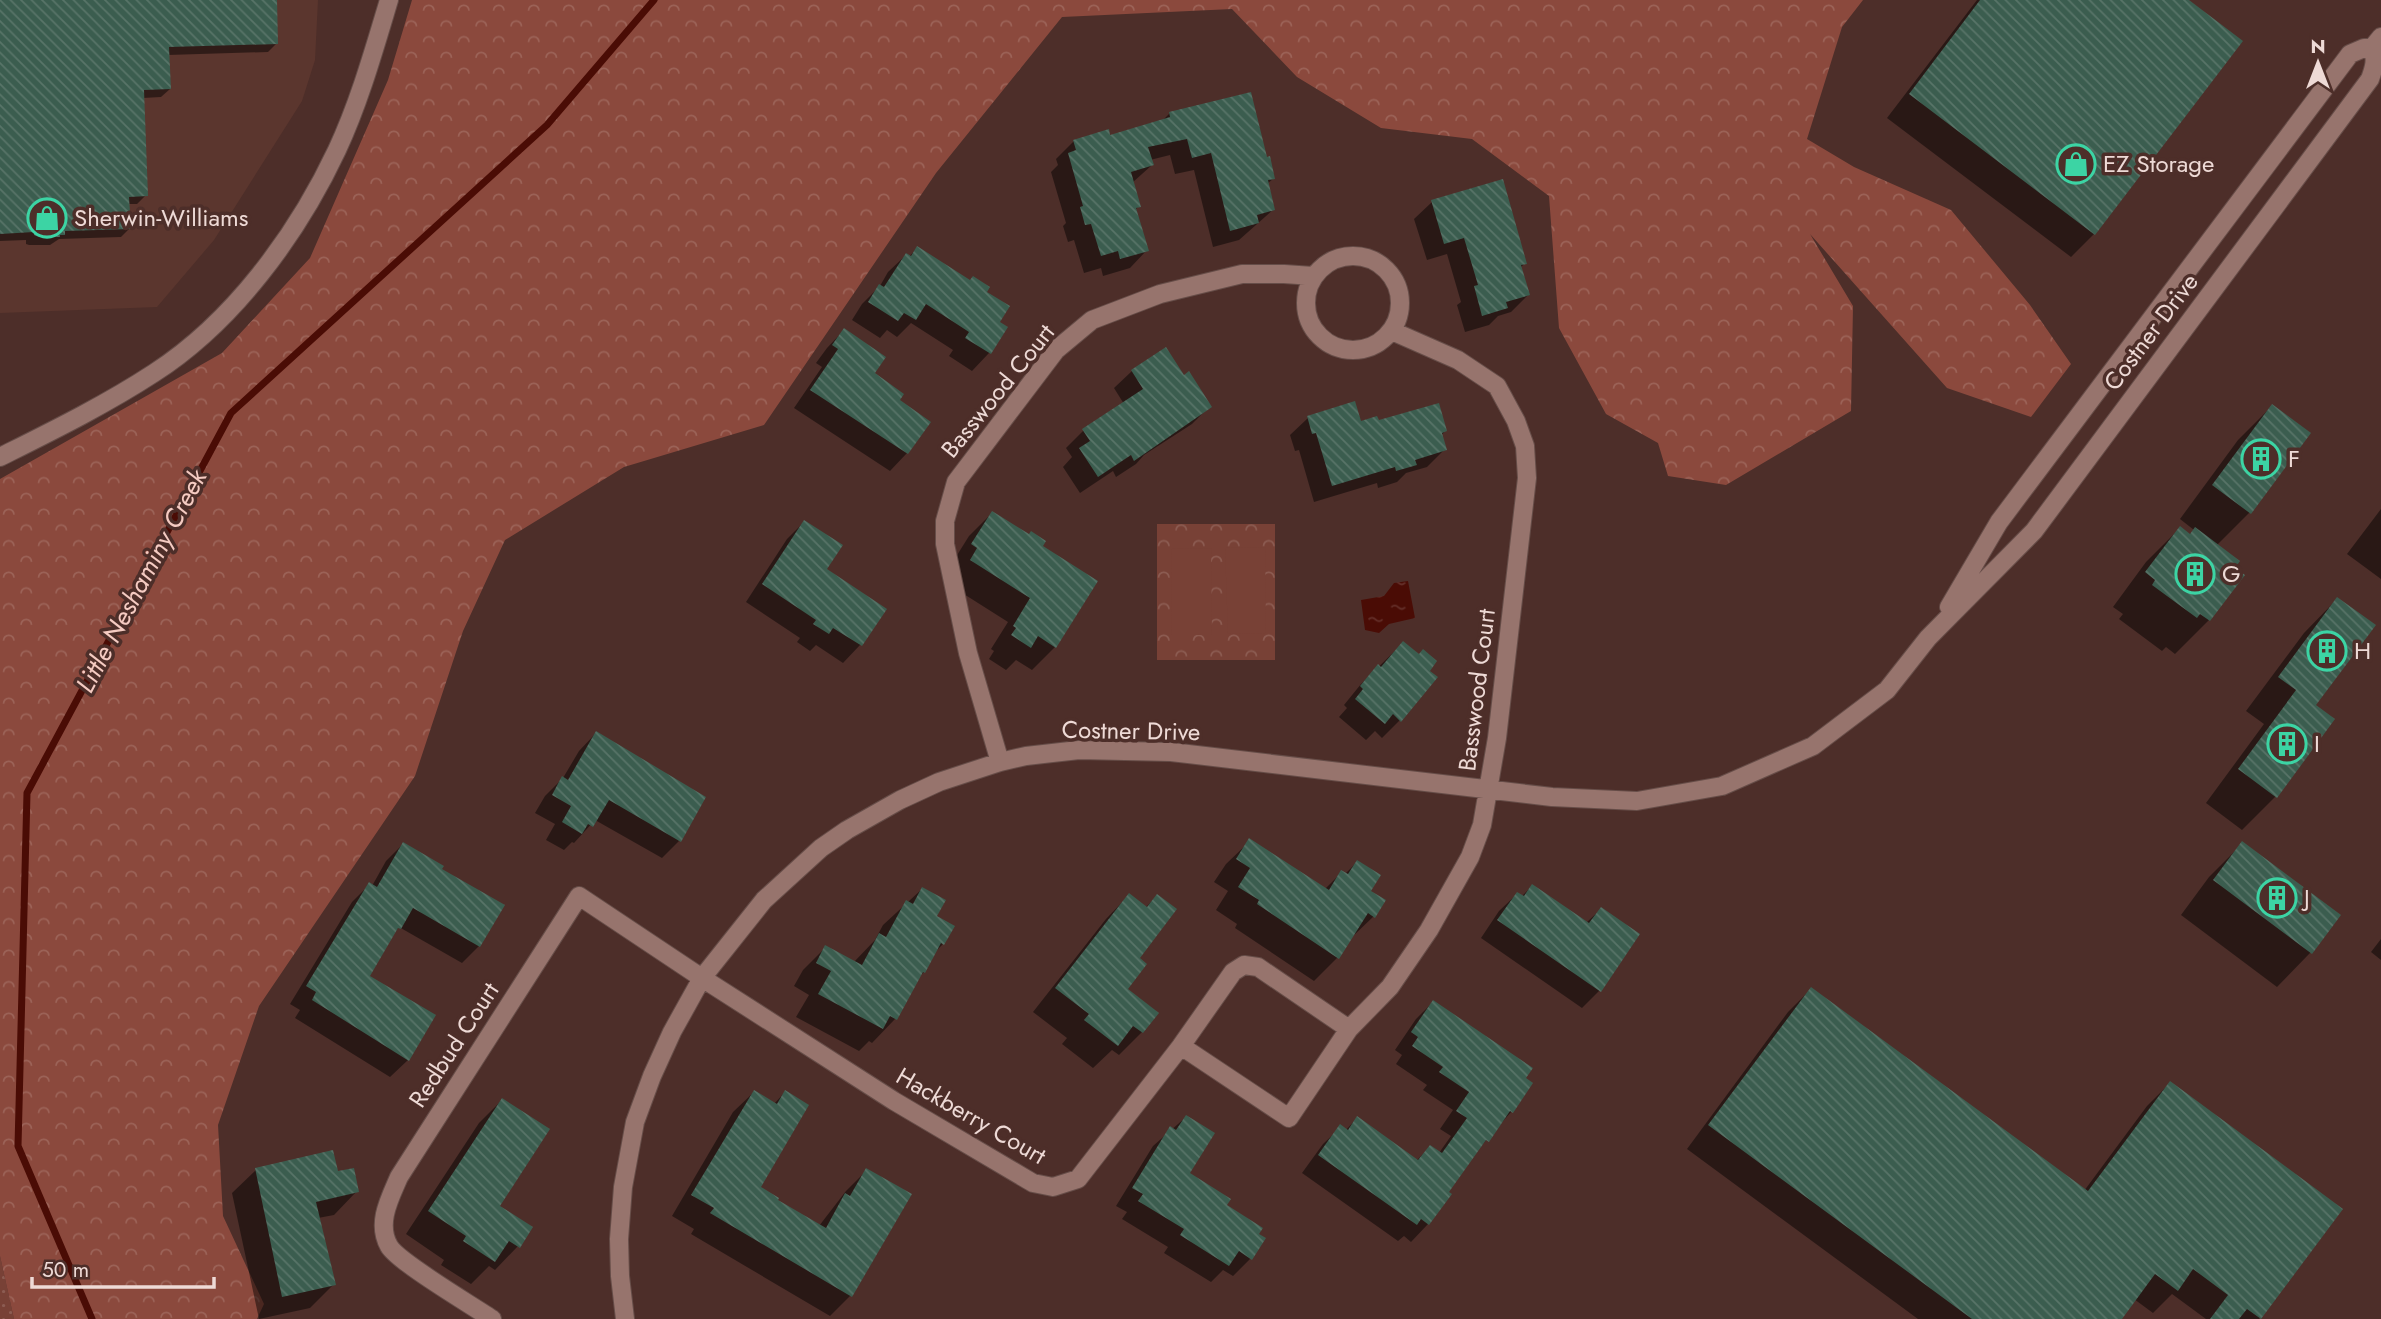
<svg xmlns="http://www.w3.org/2000/svg" width="2381" height="1319" font-family="Jost,sans-serif">
	<style>
		.built { fill: #5b362e }
		.grass { fill: url(#grass-dots) }
		.forest { fill: url(#forest-crowns) }
		.park { fill: url(#park-crowns) }
		.pitch { fill: #784136 }
		.water { fill: url(#water-ripples) }
		.shadow { fill: #0007 }
		.lines { fill: none; stroke-linecap: round; stroke-linejoin: round }
		.stream { stroke: #4a0c05; stroke-width: 7 }
		.building { fill: url(#building-back-hatch) }
		.minor-casing { stroke: #664d48; stroke-width: 20 }
		.minor { stroke: #97746d; stroke-width: 18 }
		.labels { text-anchor: middle; stroke-width: 7; stroke-linejoin: round; paint-order: stroke }
		.poi-label { font-size: 24px; fill: #eedad6; stroke: #4d2e29; text-anchor: start }
		.street-label { font-size: 24px; fill: #eedad6; stroke: #4d2e29 }
		.water-label { font-size: 26px; font-style: italic; fill: #f5cbc2; stroke: #4d2e29 }
	</style>
	<defs>
		<pattern id="grass-dots" width="8" height="8" patternUnits="userSpaceOnUse" patternTransform="scale(1.75)"><rect width="8" height="8" fill="#784136"/><path d="M2 2h.1M6 6h.1" fill="none" stroke="#8c5c52" stroke-width="1.8" stroke-linecap="round"/></pattern>
		<pattern id="forest-crowns" width="20" height="18" patternUnits="userSpaceOnUse" patternTransform="scale(1.75)"><rect width="20" height="18" fill="#8b493d"/><path d="M2 6a3 3 0 1 1 6 0M12 15a3 3 0 1 1 6 0" fill="none" stroke="#9c6358"/></pattern>
		<pattern id="park-crowns" width="20" height="18" patternUnits="userSpaceOnUse" patternTransform="scale(1.75)"><rect width="20" height="18" fill="#784136"/><path d="M2 6a3 3 0 1 1 6 0M12 15a3 3 0 1 1 6 0" fill="none" stroke="#8c5c52"/></pattern>
		<pattern id="water-ripples" width="26" height="14" patternUnits="userSpaceOnUse" patternTransform="scale(1.75)"><rect width="26" height="14" fill="#4a0c05"/><path d="M2 4q2-2 4 0t4 0M15 11q2-2 4 0t4 0" fill="none" stroke="#642f29"/></pattern>
		<pattern id="building-back-hatch" width="6" height="6" patternUnits="userSpaceOnUse" patternTransform="scale(1.75)"><rect width="6" height="6" fill="#3b5d4f"/><path d="M-1 5l2 2M0 0l6 6M5-1l2 2" fill="none" stroke="#587468"/></pattern>
	</defs>
	<rect width="100%" height="100%" fill="#4d2e29"/>
	<path class="built" d="M0 0H318L315 60 302 101 214 240 157 307 0 313Z"/>
	<path class="grass" d="M0 1256 14 1319H0Z"/>
	<path class="forest" d="M412 0H1863L1842 27 1807 139 1854 167 1951 210 2030 305 2071 364 2031 417 1947 388 1810 234 1853 306 1851 411 1726 485 1668 476 1658 443 1606 414 1559 328 1549 196 1472 139 1381 128 1297 77 1232 9 1062 17 936 173 764 425 624 467 505 540 463 631 415 776 259 1006 218 1125 223 1216 264 1304 257 1319H14L0 1256V479L222 353 310 258 388 80Z"/>
	<path class="park" d="M1157 524H1275V660H1157Z"/>
	<path class="pitch" d="M1265 547 1266 633 1228 634 1225 548Z
		M1211 548 1212 635H1172L1171 549Z"/>
	<path class="water" d="M1408 581 1415 618 1389 624 1379 633 1365 630 1361 600 1384 596 1394 583Z"/>
	<path class="shadow" d="M0 0H275L276 44 268 52 168 55 170 89 161 97 143 98 146 195 137 204H128L129 229 121 237 59 239 50 245H29L26 244V240L0 241Z
		M1977 0H2186L2094 234 2071 257 1887 118Z
		M1170 113 1266 159 1274 178 1267 184 1274 209 1239 240 1213 247 1194 170 1175 174 1170 155 1150 160 1152 165 1132 183 1139 206 1135 210 1147 250 1130 268 1103 276 1101 268 1084 273 1074 240 1068 242 1063 226 1066 223 1051 172 1058 165 1056 159 1074 141 1109 137 1162 121Z
		M1432 202 1525 263 1520 268 1528 295 1511 312 1498 316 1489 325 1465 332 1457 305 1461 302 1447 254 1427 260 1414 219Z
		M917 248 985 293 998 323 1005 328 989 353 972 371 949 356 953 350 911 323 897 337 887 330 880 338 852 320 862 304 880 286 888 272 906 255 909 257Z
		M844 330 873 374 898 401 907 453 890 471 794 408 822 367 816 363 827 348Z
		M1132 371 1183 377 1210 406 1192 424 1144 455 1136 464 1116 477 1113 471 1080 493 1063 467 1072 457 1066 448 1083 431 1124 404 1114 388Z
		M2272 406 2250 512 2216 546 2233 568 2243 576 2209 620 2175 654 2166 647 2162 651 2119 619 2123 614 2113 607 2146 562 2180 528 2189 535 2194 530 2180 519 2238 440Z
		M1308 418 1445 431 1441 436 1445 449 1427 467 1406 473 1397 482 1378 488 1377 483 1314 502 1299 450 1295 451 1290 435Z
		M2381 509V579L2347 554Z
		M992 513 1096 582 1055 647 1032 670 1016 660 1006 670 989 659 994 651 991 649 1008 622 948 584 949 568 969 536Z
		M804 522 824 570 884 609 860 645 843 663 816 645 810 651 797 642 800 638 746 602 787 539Z
		M2337 599 2314 705 2275 797 2242 830 2206 803 2264 724 2246 711 2304 633Z
		M1403 643 1427 671 1400 720 1382 738 1375 731 1366 740 1339 717 1347 708 1344 705 1361 684Z
		M596 733 679 841 662 858 595 820 574 843 572 842 564 850 546 840 555 824 535 813 545 796 563 778 579 751Z
		M1250 841 1325 889 1342 872 1345 874 1357 862 1368 891 1374 916 1350 939 1337 958 1314 981 1235 928 1237 924 1216 910 1228 891 1214 882 1226 864Z
		M403 844 439 870 479 946 462 963 399 927 392 934 367 977 408 1060 390 1077 295 1018 300 1010 290 1004 352 902 370 884 372 886 386 861Z
		M2242 844 2339 916 2310 953 2277 987 2181 915 2209 877Z
		M1532 886 1586 923 1601 909 1599 991 1582 1008 1481 938 1499 911 1517 894 1521 897Z
		M922 889 943 944 934 953 924 972 917 979 895 1019 872 1043 869 1041 859 1051 796 1017 809 995 794 986 803 970 826 947 854 962 875 940 883 925Z
		M1129 895 1145 908 1157 896 1125 990 1142 1032 1119 1055 1112 1050 1093 1068 1062 1044 1067 1038 1033 1012 1106 919Z
		M2381 939V960L2371 952Z
		M1811 989 2084 1191 2147 1106 2170 1083 2341 1209 2259 1319H2206L2172 1294 2153 1313 2134 1299 2119 1319H1918L1687 1149 1788 1012Z
		M1433 1002 1524 1079 1512 1111 1473 1155 1446 1192 1428 1224 1411 1242 1404 1236 1398 1241 1302 1173 1323 1144 1341 1127 1346 1130 1357 1118 1416 1161 1430 1147 1439 1153 1451 1136 1440 1129 1453 1110 1423 1090 1427 1085 1396 1064 1402 1055 1395 1050 1416 1019Z
		M754 1092 774 1104 785 1092 758 1187 776 1201 819 1226 846 1191 866 1171 850 1296 830 1316 691 1234 694 1229 672 1216 733 1112Z
		M502 1100 497 1206 518 1246 495 1270 489 1266 471 1284 441 1265 444 1260 406 1234 479 1123Z
		M1186 1117 1187 1173 1225 1205 1250 1259 1233 1276 1223 1270 1211 1282 1164 1253 1168 1247 1122 1219 1127 1212 1116 1206 1153 1146Z
		M256 1170 337 1173 357 1191 334 1215 318 1218 334 1284 310 1308 259 1319 232 1193Z"/>
	<g class="lines">
		<path class="stream" d="M92 1319 18 1146 27 793 231 413 547 125 654 0"/>
	</g>
	<path class="building" d="M0 0H277L278 44 169 47 171 89 144 90 148 196 129 197 131 229 65 231V235H60V237H39L34 235V232L0 234Z
		M1980 0H2189L2243 41 2095 235 1909 94Z
		M1251 92 1267 157 1270 156 1275 179 1268 180 1275 210 1257 215 1259 223 1230 231 1211 153 1192 158 1187 139 1148 147 1154 165 1131 172 1141 207 1136 208 1149 251 1120 259 1118 251 1101 256 1091 224 1085 225 1080 207 1083 206 1068 153 1076 150 1073 140 1109 129 1110 135 1170 117 1169 112Z
		M1503 179 1527 264 1521 265 1530 295 1506 302 1508 308 1482 316 1474 286 1478 285 1464 238 1444 244 1431 200Z
		M917 246 970 280 973 276 990 287 987 292 1010 306 1000 322 1008 327 991 354 965 338 969 332 926 304 916 320 904 313 898 321 868 302 879 284 884 287 906 253 911 256Z
		M844 328 886 357 875 373 904 394 900 400 931 422 908 454 810 390 838 349 832 345Z
		M1166 347 1184 375 1189 371 1212 407 1134 461 1131 455 1098 477 1079 448 1090 441 1082 429 1143 389 1131 370Z
		M1355 401 1361 421 1377 416 1379 420 1439 403 1447 431 1442 433 1447 450 1415 460 1417 465 1396 471 1395 467 1332 486 1316 433 1312 434 1307 416Z
		M2272 404 2311 433 2251 514 2212 485Z
		M992 511 1029 534 1031 531 1046 541 1043 546 1098 581 1056 648 1038 636 1031 648 1011 635 1016 628 1013 626 1030 598 970 560 977 548 971 544Z
		M804 520 843 545 827 569 887 609 862 646 833 628 829 634 813 624 816 620 762 584Z
		M2180 526 2190 534 2195 527 2240 561 2235 568 2245 575 2210 621 2200 614 2197 618 2152 585 2155 580 2145 572Z
		M2337 597 2376 625 2316 705 2335 719 2277 798 2238 769 2296 690 2278 677Z
		M1403 641 1419 654 1423 649 1437 661 1430 671 1438 677 1401 722 1393 714 1385 724 1355 699 1363 689 1360 686 1378 664 1381 667Z
		M596 731 706 797 681 842 609 800 593 827 588 824 582 834 562 822 571 806 552 795 562 776 568 780Z
		M1249 838 1329 890 1341 870 1348 874 1357 860 1381 875 1371 891 1386 900 1375 918 1368 913 1339 959 1257 904 1259 900 1238 887 1250 868 1236 859Z
		M2242 841 2341 915 2312 954 2213 880Z
		M403 842 444 866 442 869 505 905 480 947 413 908 401 929 398 928 370 976 436 1015 409 1061 312 1000 316 992 306 986 369 882 377 887Z
		M1532 884 1589 923 1601 907 1640 934 1601 992 1497 920 1517 892 1524 896Z
		M922 887 946 900 937 916 955 926 944 945 941 943 925 973 923 972 897 1020 890 1016 883 1029 818 994 831 971 816 963 825 945 862 965 879 933 886 937 906 900 913 904Z
		M1129 893 1147 907 1157 894 1177 909 1140 958 1147 964 1128 989 1159 1013 1143 1033 1133 1026 1118 1046 1084 1020 1089 1014 1055 988Z
		M1811 987 2088 1191 2170 1081 2343 1209 2261 1319 2247 1309 2239 1319H2210L2228 1295 2193 1269 2178 1291 2155 1274 2122 1319H1972L1708 1125Z
		M1433 1000 1533 1068 1526 1078 1533 1083 1513 1113 1510 1111 1489 1142 1486 1140 1449 1192 1452 1194 1429 1225 1421 1219 1417 1225 1318 1155 1340 1124 1348 1130 1357 1116 1418 1160 1430 1145 1442 1153 1467 1118 1456 1111 1469 1092 1439 1072 1443 1067 1412 1046 1418 1037 1411 1032Z
		M754 1090 777 1104 785 1090 809 1105 761 1187 779 1198 778 1200 826 1228 845 1193 850 1196 866 1168 912 1194 852 1297 710 1213 714 1208 691 1195Z
		M502 1098 550 1129 500 1206 533 1227 520 1248 509 1241 495 1262 463 1241 466 1236 428 1211Z
		M1186 1115 1215 1133 1190 1173 1231 1199 1227 1205 1263 1228 1259 1234 1266 1238 1252 1260 1239 1251 1229 1266 1180 1235 1184 1229 1138 1201 1143 1194 1132 1188 1170 1126 1176 1130Z
		M333 1150 338 1171 354 1168 359 1192 316 1202 336 1285 282 1297 255 1168Z"/>
	<g class="lines">
		<g class="minor-casing">
			<path id="minor" d="M1306 303a47 47 0 1 1 94 0a47 47 0 1 1-94 0Z
				M0 457C52 431 105 405 154 373 233 322 297 235 337 150 359 103 374 50 389 0
				M1949 607 1999 522 2350 54 2364 48H2372L2381 37
				M1000 762 968 653 945 544V521L956 482 1056 350 1092 320 1160 294 1242 274H1284L1313 276
				M1181 1046 1289 1118 1349 1029 1390 987 1429 930 1470 857 1482 825 1497 738 1527 478 1525 446 1516 421 1497 386 1458 360 1392 331
				M492 1319C473 1306 398 1262 389 1246 376 1223 390 1198 399 1177L579 896 702 978 894 1101 1033 1183 1053 1187 1078 1179 1181 1046 1233 972 1244 965 1258 967 1349 1029
				M625 1319 620 1276 619 1239 623 1187 635 1122 652 1076 672 1032 702 978 764 900 821 848 847 830 900 800 939 782 1000 762 1026 756 1079 750 1171 752 1552 797 1637 801 1722 786 1813 746 1887 690 1928 638 2034 531 2370 79C2374 68 2377 59 2372 48"/>
		</g>
		<use href="#minor" class="minor"/>
	</g>
	<defs>
		<g id="shop-ring" transform="scale(2.0125)"><circle r="9.5" fill="#4d2e29" stroke="#3cd4a4" stroke-width="1.5"/><path d="M-5-2.5h2.3a2.7 3.5 0 0 1 5.4 0H5L5.5 6h-11ZM-1.5-2.5h3a1.5 2.3 0 0 0-3 0Z" fill="#3cd4a4"/></g>
		<g id="building-ring" transform="scale(2.0125)"><circle r="9.5" fill="#4d2e29" stroke="#3cd4a4" stroke-width="1.5"/><path d="M-4-6H4V6H1V3H-1V6H-4ZM-2.5-4.3h1.7v1.8h-1.7ZM.8-4.3h1.7v1.8H.8ZM-2.5-1h1.7V.8h-1.7ZM.8-1h1.7V.8H.8Z" fill="#3cd4a4"/></g>
	</defs>
	<g fill-rule="evenodd">
		<use href="#shop-ring" x="2076" y="164"/>
		<use href="#shop-ring" x="47" y="218"/>
		<use href="#building-ring" x="2261" y="459"/>
		<use href="#building-ring" x="2195" y="574"/>
		<use href="#building-ring" x="2327" y="651"/>
		<use href="#building-ring" x="2287" y="744"/>
		<use href="#building-ring" x="2277" y="898"/>
	</g>
	<g class="labels">
		<g class="poi-label">
			<text x="2103" y="172">EZ Storage</text>
			<text x="74" y="226">Sherwin-Williams</text>
			<text x="2288" y="467">F</text>
			<text x="2222" y="582">G</text>
			<text x="2354" y="659">H</text>
			<text x="2314" y="752">I</text>
			<text x="2304" y="906">J</text>
		</g>
		<g class="street-label">
			<text transform="translate(2151 332) rotate(-53)" y="8">Costner Drive</text>
			<text transform="translate(998 391) rotate(-51)" y="8">Basswood Court</text>
			<text transform="translate(1477 690) rotate(-83)" y="8">Basswood Court</text>
			<text transform="translate(1131 731) rotate(1)" y="8">Costner Drive</text>
			<text transform="translate(454 1045) rotate(-57)" y="8">Redbud Court</text>
			<text transform="translate(971 1116) rotate(30)" y="8">Hackberry Court</text>
		</g>
		<g class="water-label">
			<text transform="translate(141 581) rotate(-62)" y="9">Little Neshaminy Creek</text>
		</g>
	</g>
	<g transform="translate(2318 63)" stroke="#4d2e29" stroke-width="5" paint-order="stroke">
	<path d="M0-5L12 26L0 18L-12 26Z" fill="#eedad6"/>
	<text y="-10" font-size="19" font-weight="bold" text-anchor="middle" fill="#eedad6">N</text>
	</g>
	<path d="M32 1277v10h182v-10" fill="none" stroke="#eedad6" stroke-width="3.5"/>
	<text x="42" y="1277" font-size="21" fill="#eedad6" stroke="#4d2e29" stroke-width="5" paint-order="stroke">50 m</text>
</svg>
